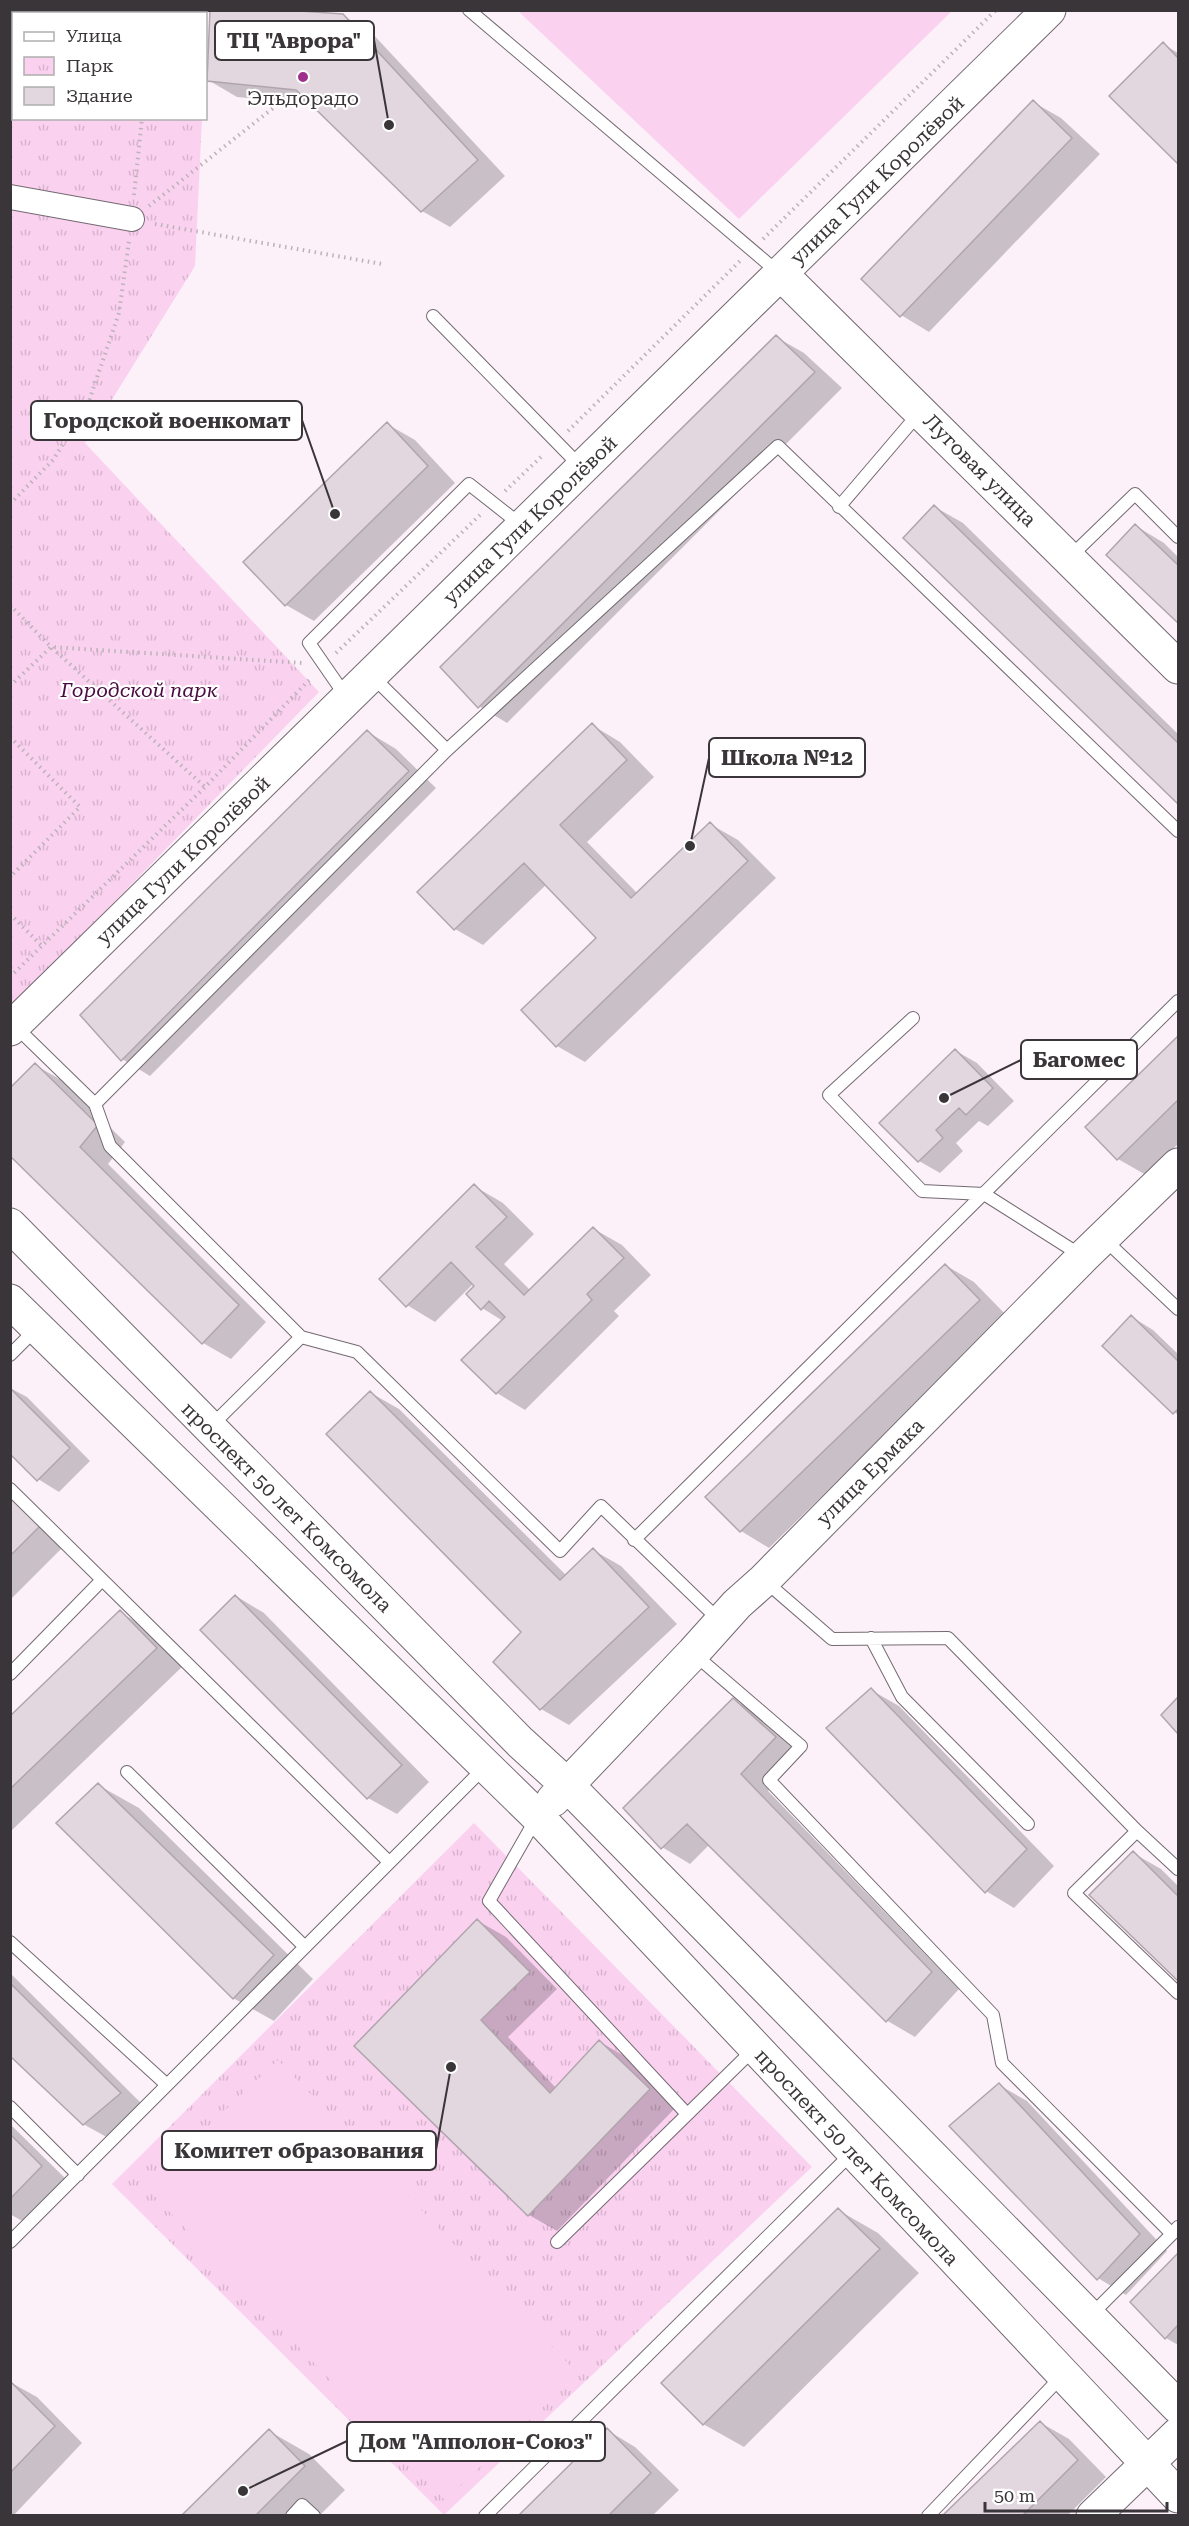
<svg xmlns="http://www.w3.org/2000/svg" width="1189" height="2526" font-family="'Roboto Serif',serif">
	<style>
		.park { fill: url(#park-tufts) }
		.pitch { fill: #fbd1f0 }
		.shadow { fill: #0003 }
		.building { fill: #e2d7df; stroke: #b0a5ad; stroke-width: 1.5 }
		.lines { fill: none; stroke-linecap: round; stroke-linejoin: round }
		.lane-casing { stroke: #736a71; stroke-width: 14 }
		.street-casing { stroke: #736a71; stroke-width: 26 }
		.secondary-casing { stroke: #736a71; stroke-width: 35 }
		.path { stroke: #bcb3b9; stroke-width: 4; stroke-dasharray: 1.5 4.5; stroke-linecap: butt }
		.lane { stroke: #fff; stroke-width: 12 }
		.street { stroke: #fff; stroke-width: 24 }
		.secondary { stroke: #fff; stroke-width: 33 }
		.poi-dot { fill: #9f2f8c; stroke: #fff; stroke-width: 2 }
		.labels { text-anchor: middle; stroke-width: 4.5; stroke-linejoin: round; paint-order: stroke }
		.poi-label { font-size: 20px; fill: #393538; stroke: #fff }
		.street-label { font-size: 20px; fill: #393538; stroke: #fff }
		.park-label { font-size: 20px; font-style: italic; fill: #4a0c40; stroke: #fff }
		.leader { fill: none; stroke: #393538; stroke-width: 2 }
		.callout-dot { fill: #393538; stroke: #fff; stroke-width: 2 }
		.callout { fill: #fff; stroke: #393538; stroke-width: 2 }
		.callout-label { font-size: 21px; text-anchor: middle; font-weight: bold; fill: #393538 }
	</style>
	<defs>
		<pattern id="park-tufts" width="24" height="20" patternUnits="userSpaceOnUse" patternTransform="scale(1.5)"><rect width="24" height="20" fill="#fbd1f0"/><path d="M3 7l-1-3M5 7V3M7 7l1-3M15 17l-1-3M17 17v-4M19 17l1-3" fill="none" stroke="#d8b4cf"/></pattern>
	</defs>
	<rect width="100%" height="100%" fill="#fcf1f9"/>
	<path class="park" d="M11 11H207L206 36V14H14V118L202 119 195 266 85 443 319 692 11 1008Z
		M474 1823 812 2167 444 2515 112 2184Z"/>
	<path class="pitch" d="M518 11H952L739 219Z
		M278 2060 578 2374 445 2500 145 2186Z"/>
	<path class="shadow" d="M342 15 371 32 505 176 450 227 422 211 312 104 237 97 208 80Z
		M1163 44 1178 53V162L1111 96Z
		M1033 102 1061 118 1100 154 929 332 901 315Z
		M776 337 804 353 842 388 507 723 479 706Z
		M387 424 415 440 455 483 314 621 286 605Z
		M935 507 963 523 1178 734V802L905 538Z
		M1136 526 1164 543 1178 557V621L1109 555Z
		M592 725 620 742 654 777 587 842 638 894 710 824 738 840 776 878 585 1062 557 1046 598 938 547 884 483 945 455 929 419 892Z
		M368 732 396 749 436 788 150 1076 122 1059Z
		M1178 1038V1144L1146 1175 1118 1159 1088 1127Z
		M956 1051 977 1063 1014 1101 988 1126 979 1121 956 1143 963 1151 940 1173 919 1161Z
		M35 1065 63 1081 125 1142 108 1164 266 1322 231 1359 203 1343 10 1153Z
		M474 1186 503 1203 534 1234 504 1264 531 1291 594 1229 622 1245 651 1275 614 1311 619 1316 525 1410 497 1393 503 1321 482 1308 474 1283 435 1322 407 1305Z
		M945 1265 974 1282 1007 1316 769 1548 741 1531Z
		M1132 1317 1153 1330 1178 1354V1415L1104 1346Z
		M10 1388 27 1397 90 1461 59 1492 38 1479 10 1452Z
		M371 1393 399 1409 567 1576 593 1550 621 1566 677 1624 569 1725 541 1709 495 1662 523 1632Z
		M10 1495 67 1543 10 1600Z
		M236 1596 264 1613 429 1782 397 1814 368 1798 202 1630Z
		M120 1612 148 1629 184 1665 10 1832V1718Z
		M871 1690 899 1706 1054 1866 1014 1908 986 1891Z
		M734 1700 762 1716 803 1754 768 1791 959 1989 915 2037 886 2020 710 1844 690 1864 662 1847Z
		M98 1785 139 1808 313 1979 274 2021 233 1998Z
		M1133 1853 1161 1869 1178 1886V1979L1091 1895Z
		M478 1921 506 1937 557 1989 508 2037 556 2088 600 2042 628 2058 677 2106 557 2231 529 2215 357 2046Z
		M10 1973 148 2110 112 2140 83 2124 10 2054Z
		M999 2085 1027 2101 1167 2251 1126 2295 1098 2278Z
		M10 2124 70 2183 29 2225 10 2214Z
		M838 2210 878 2233 919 2273 744 2447 703 2424Z
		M1178 2255V2345L1166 2338 1132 2302Z
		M10 2382 37 2397 82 2443 13 2516H10Z
		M1041 2423 1069 2439 1106 2477 1067 2516H944Z
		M607 2430 635 2447 679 2490 652 2516H520Z
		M269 2431 309 2454 345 2490 319 2516H183Z"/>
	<path class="building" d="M210 10H285L343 14 478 160 421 212 296 90 207 81Z
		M1163 42 1178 58V164L1109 96Z
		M1033 100 1072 138 900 317 861 279Z
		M776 335 815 372 478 708 440 667Z
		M387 422 428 466 285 606 243 562Z
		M934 505 1178 743V804L903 538Z
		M1135 524 1178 565V623L1106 555Z
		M592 723 627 760 560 825 631 898 710 822 748 861 556 1047 521 1010 596 938 524 863 454 930 417 892Z
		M367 730 409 771 121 1061 80 1015Z
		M1178 1036V1100L1117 1160 1085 1127Z
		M955 1049 993 1088 966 1115 959 1108 936 1130 943 1138 918 1162 879 1123Z
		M35 1063 98 1125 80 1147 239 1305 202 1344 10 1156V1088Z
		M474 1184 507 1217 476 1247 524 1295 593 1227 624 1258 587 1294 592 1300 496 1394 461 1360 505 1317 489 1301 481 1310 466 1294 474 1286 451 1262 406 1307 379 1279Z
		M945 1264 980 1300 740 1532 705 1497Z
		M1131 1315 1178 1361V1409L1173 1414 1102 1346Z
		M10 1388 70 1448 37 1481 10 1454Z
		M370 1391 560 1580 593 1548 649 1607 540 1710 493 1662 521 1632 326 1434Z
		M10 1497 40 1526 10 1556Z
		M235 1595 402 1765 367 1799 200 1630Z
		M120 1610 157 1648 10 1789V1716Z
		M871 1688 1027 1849 985 1893 826 1728Z
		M1178 1697V1734L1161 1715Z
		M733 1698 776 1737 741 1774 932 1972 886 2022 687 1824 661 1849 623 1808Z
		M98 1783 274 1955 233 1999 56 1823Z
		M1133 1851 1178 1896V1981L1089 1895Z
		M477 1919 530 1972 481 2020 550 2093 599 2040 650 2089 528 2216 354 2046Z
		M10 1983 121 2093 83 2125 10 2056Z
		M999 2083 1140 2234 1097 2280 949 2126Z
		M10 2134 42 2166 10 2199Z
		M838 2208 880 2249 703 2425 661 2383Z
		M1178 2253V2325L1165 2339 1130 2302Z
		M10 2381 55 2426 10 2473Z
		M1040 2421 1078 2460 1022 2516H942Z
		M607 2428 651 2473 608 2516H518Z
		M269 2429 305 2466 255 2516H181Z"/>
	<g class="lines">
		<g class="lane-casing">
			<path id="lane" d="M469 10 779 273
				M433 316 581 467
				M839 507 920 412
				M1070 557 1135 494 1178 537
				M373 677 447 750
				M347 698 309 643 469 484 521 525
				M913 1018 829 1095 922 1191 984 1194 1082 1256
				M15 1026 95 1104 447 750 778 446 1178 831
				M95 1104 110 1146 301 1337 210 1427
				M1104 1239 1178 1309
				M301 1337 357 1352 560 1551 601 1506 720 1621
				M10 1355 37 1328
				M10 1489 389 1862
				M634 1540 1178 1001
				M765 1581 832 1639 948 1638 1137 1831
				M871 1638 902 1697 1028 1824
				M694 1654 801 1746 769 1780 993 2015 1002 2063 1172 2234 1178 2227
				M10 1674 102 1580
				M127 1772 305 1947
				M537 1817 489 1901 687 2114
				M1178 1869 1137 1831 1074 1893 1178 1993
				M10 1942 167 2085
				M10 2107 78 2175
				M10 2242 484 1768
				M557 2242 754 2049
				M1090 2316 1172 2234
				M292 2516 302 2505 314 2516
				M485 2516 852 2153
				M928 2516 1062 2376"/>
		</g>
		<g class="street-casing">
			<path id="street" d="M10 197 132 219"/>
		</g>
		<g class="secondary-casing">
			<path id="secondary" d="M781 274 1178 667
				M10 1029 1049 10
				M10 1225 520 1742 567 1785 1178 2407
				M10 1301 537 1816 1178 2496
				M553 1800 693 1653 737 1604 764 1580 1083 1257 1178 1165
				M1093 2516 1178 2434"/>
		</g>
		<path class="path" d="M154 14V10
			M134 195 142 118
			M149 206 296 90
			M155 224 382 264
			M763 239 996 10
			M568 431 740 261
			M505 491 543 455
			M10 504 53 460 88 404 119 313 129 241
			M10 605 51 647 205 787
			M336 653 480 515
			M10 686 51 647 302 663
			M10 737 80 807 10 877
			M10 914 42 946
			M10 977 205 787 312 677"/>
		<use href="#lane" class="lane"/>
		<use href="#street" class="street"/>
		<use href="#secondary" class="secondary"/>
	</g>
	<circle class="poi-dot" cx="303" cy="77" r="6"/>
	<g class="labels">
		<g class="poi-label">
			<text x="303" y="105">Эльдорадо</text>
		</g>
		<g class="street-label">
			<text transform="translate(877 180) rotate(-44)" y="7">улица Гули Королёвой</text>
			<text transform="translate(980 470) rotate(45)" y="7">Луговая улица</text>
			<text transform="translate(530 520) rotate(-44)" y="7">улица Гули Королёвой</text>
			<text transform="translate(183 860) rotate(-44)" y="7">улица Гули Королёвой</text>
			<text transform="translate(870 1472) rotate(-45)" y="7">улица Ермака</text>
			<text transform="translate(287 1507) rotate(45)" y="7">проспект 50 лет Комсомола</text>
			<text transform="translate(857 2157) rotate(47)" y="7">проспект 50 лет Комсомола</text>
		</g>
		<g class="park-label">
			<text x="139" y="697">Городской парк</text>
		</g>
	</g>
	<path class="leader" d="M389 125L374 40M335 514L302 420M690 846L709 758M944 1098L1021 1060M451 2067L436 2150M243 2491L347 2441"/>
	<g class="callout-dot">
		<circle cx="389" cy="125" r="6"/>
		<circle cx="335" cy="514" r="6"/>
		<circle cx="690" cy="846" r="6"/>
		<circle cx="944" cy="1098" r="6"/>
		<circle cx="451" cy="2067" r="6"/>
		<circle cx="243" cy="2491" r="6"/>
	</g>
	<g class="callout">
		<rect x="215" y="21" width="159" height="39" rx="6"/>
		<rect x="31" y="401" width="271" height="39" rx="6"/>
		<rect x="709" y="738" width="156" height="39" rx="6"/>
		<rect x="1021" y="1040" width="116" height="39" rx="6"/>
		<rect x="162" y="2131" width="274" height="39" rx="6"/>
		<rect x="347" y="2422" width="258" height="39" rx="6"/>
	</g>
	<g class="callout-label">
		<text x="294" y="48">ТЦ "Аврора"</text>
		<text x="167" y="428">Городской военкомат</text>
		<text x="787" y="765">Школа №12</text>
		<text x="1079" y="1067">Багомес</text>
		<text x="299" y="2158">Комитет образования</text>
		<text x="476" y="2449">Дом "Апполон-Союз"</text>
	</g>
	<rect width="1189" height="2526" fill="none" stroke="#393538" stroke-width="24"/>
	<rect x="12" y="12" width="195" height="108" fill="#ffffff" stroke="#b0aeaf" stroke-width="1.5"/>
	<rect x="24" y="32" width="30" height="9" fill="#ffffff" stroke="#b0aeaf" stroke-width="1.5"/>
	<text x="66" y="42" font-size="18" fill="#393538">Улица</text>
	<rect x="24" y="57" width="30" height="18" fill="url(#park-tufts)" stroke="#b0aeaf" stroke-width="1.5"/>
	<text x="66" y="72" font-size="18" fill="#393538">Парк</text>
	<rect x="24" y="87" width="30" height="18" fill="#e2d7df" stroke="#b0aeaf" stroke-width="1.5"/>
	<text x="66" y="102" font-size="18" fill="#393538">Здание</text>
	<path d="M985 2502v9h182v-9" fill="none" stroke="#393538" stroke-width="3"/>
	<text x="994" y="2502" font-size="18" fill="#393538" stroke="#ffffff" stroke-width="4.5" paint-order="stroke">50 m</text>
</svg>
